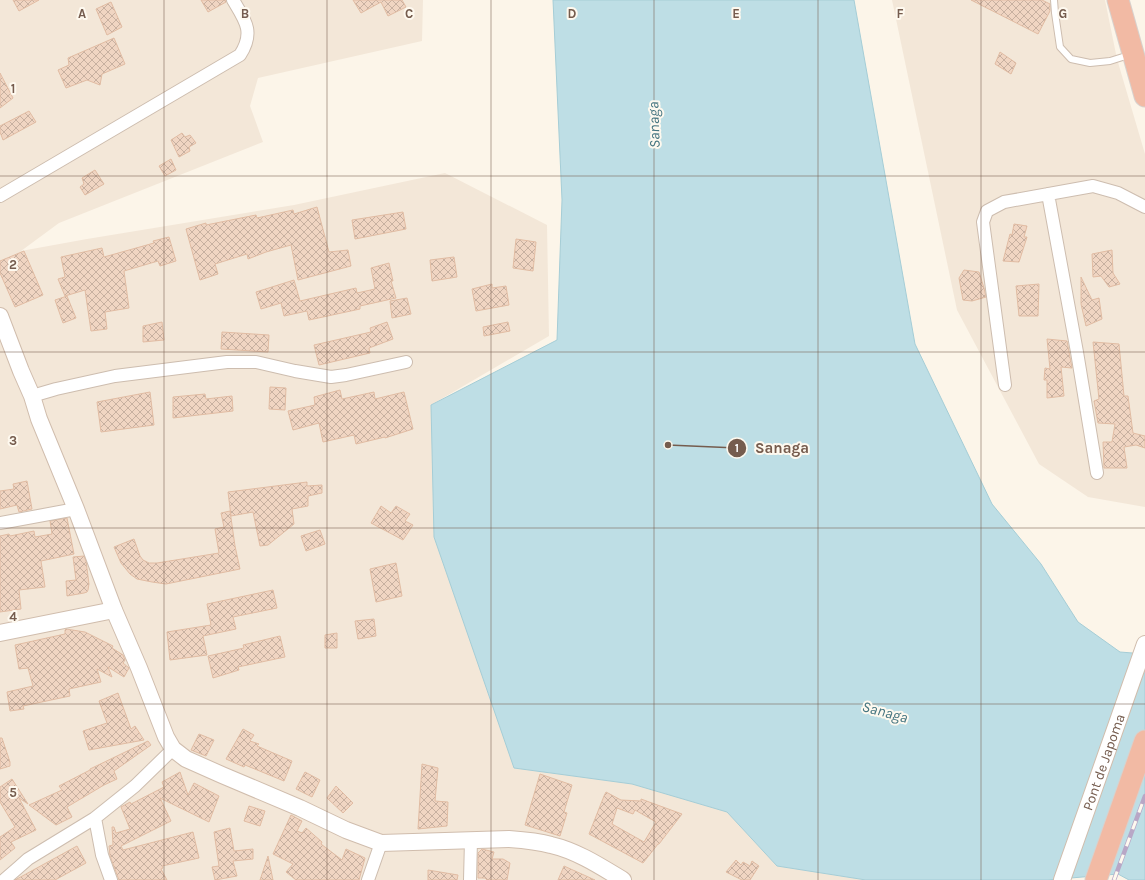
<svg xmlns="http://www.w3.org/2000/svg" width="1145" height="880" font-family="Karla,sans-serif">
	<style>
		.residential { fill: #f3e7d8 }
		.water { fill: #bedee5; stroke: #a5cdd6 }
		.building { fill: url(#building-cross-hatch); stroke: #e1bca3; fill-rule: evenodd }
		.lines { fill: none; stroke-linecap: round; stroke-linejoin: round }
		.lane-casing { stroke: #cdbdaf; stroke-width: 8 }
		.street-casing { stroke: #cdbdaf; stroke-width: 14 }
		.secondary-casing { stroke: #d0bdad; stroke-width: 18 }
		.highway-casing { stroke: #d8d1cd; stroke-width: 23 }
		.lane { stroke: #fff; stroke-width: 6 }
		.street { stroke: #fff; stroke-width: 12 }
		.secondary { stroke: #fff; stroke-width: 16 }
		.highway { stroke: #f2baa4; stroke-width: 21 }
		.rail-casing { stroke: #b8a7c6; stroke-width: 4.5 }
		.rail { stroke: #fef9ef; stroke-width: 3; stroke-dasharray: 9; stroke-linecap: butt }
		.grid { fill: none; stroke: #755c4e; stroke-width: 1; stroke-opacity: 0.55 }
		.labels { text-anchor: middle; stroke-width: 4; stroke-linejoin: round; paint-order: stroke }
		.street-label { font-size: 14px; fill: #755c4e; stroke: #fef9ef }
		.water-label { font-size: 15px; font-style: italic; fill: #457580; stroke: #fef9ef }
		.grid-label { font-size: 13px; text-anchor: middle; font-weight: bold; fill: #755c4e; stroke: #fef9ef; stroke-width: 4; stroke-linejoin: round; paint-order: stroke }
		.leader { fill: none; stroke: #755c4e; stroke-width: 1.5 }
		.callout-dot { fill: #755c4e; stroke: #fef9ef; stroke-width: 1.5 }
		.mark-label { font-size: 12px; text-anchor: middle; font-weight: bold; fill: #fff }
		.callout-label { font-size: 15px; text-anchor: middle; font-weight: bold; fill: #755c4e; stroke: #fef9ef; stroke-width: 4; stroke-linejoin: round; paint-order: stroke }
	</style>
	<defs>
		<pattern id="building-cross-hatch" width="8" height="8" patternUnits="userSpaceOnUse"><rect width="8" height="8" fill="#f0d5c2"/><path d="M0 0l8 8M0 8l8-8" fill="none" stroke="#c7b0a0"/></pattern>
	</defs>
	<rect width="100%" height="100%" fill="#fcf5e9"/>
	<path class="residential" d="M0 0H423L422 41 258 78 250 106 263 142 59 223 21 251 87 239 294 205 445 173 547 225 549 336 431 405 514 768 632 784 727 812 777 866 866 880H0Z
		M892 0H1105L1117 59 1145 154V507L1088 497 1039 464 957 310Z"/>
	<path class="water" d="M553 0H854L915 344 992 504 1041 564 1078 622 1120 652 1145 654V880H1129L1118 874 1047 880H866L777 866 727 812 632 784 514 768 434 537 431 405 557 340 562 200Z"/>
	<path class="building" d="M13 0H39L19 11Z
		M201 0H226V2L208 12Z
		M353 0H402L406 7 388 16 381 2 361 13Z
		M971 0H1042L1050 4V11L1038 34Z
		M111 2 122 27 107 35 96 9Z
		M114 38 125 64 102 74 100 85 87 80 66 88 58 70 69 65 68 58Z
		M1000 52 1016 63 1011 74 995 64Z
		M0 73 13 98 0 108Z
		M29 111 36 122 3 140 0 132V126Z
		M182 133 185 137 190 135 196 143 189 147 190 151 179 157 171 140Z
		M171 159 176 170 165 176 159 166Z
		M95 170 104 184 85 195 80 187 84 184 82 178Z
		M317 207 329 252 348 250 351 266 298 280 291 245 266 252 248 259 247 254 215 264 218 274 200 280 186 229 206 223V225L256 215 257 218 293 210 294 214Z
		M403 212 406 229 355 239 352 220Z
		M1014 224 1027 226 1024 237H1027L1019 262 1003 261 1010 234 1012 235Z
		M169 237 176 261 160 266 158 261 124 271 129 308 105 312 107 329 91 331 85 290 65 296 58 279 65 277 61 257 102 248 104 257 154 243 153 241Z
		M516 239 536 242 533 271 513 268Z
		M1112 250 1113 273 1120 284 1109 287 1101 276 1093 277 1092 254Z
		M24 251 43 295 15 307 0 273V261Z
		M454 257 457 277 432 281 430 260Z
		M389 263 393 281H391L396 298 360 306V309L309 320 307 311 284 316 281 303 261 309 256 292 294 280 300 301 356 288 357 293 375 289 371 268Z
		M964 270 979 272 984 288 986 297 972 301 963 300 959 278Z
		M1081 277 1092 300 1099 298 1102 319 1086 326 1081 304Z
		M492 284V288L506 286 509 305 476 311 472 289Z
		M1039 284 1038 316H1019L1016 286Z
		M67 296 76 318 63 323 55 300Z
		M407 298 411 314 392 318 390 301Z
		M162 322 164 340 143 342V326Z
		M387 322 393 339 369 348 370 353 319 365 314 345 371 332 370 328Z
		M508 322 510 331 484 336 483 327Z
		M222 332 269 335 268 352 221 349Z
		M1047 339 1067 341 1072 368 1061 367 1064 396 1047 398V380H1044L1045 368 1050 369Z
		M1093 342 1119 344 1124 396H1128L1133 433 1145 436V448L1136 445 1124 447 1127 468H1104L1103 442H1112L1115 424 1098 423 1094 401 1099 399Z
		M270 387 286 388 285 410 269 409Z
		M340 390 342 399 374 392 375 399 404 392 413 429 385 438V437L356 444 354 435 323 442 319 423 293 430 288 411 315 405 314 397Z
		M150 392 154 425 101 432 97 402Z
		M205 394 206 399 232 396 233 411 173 418V397Z
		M27 481 32 509 19 512 17 505 0 509V491L14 489 13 484Z
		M307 482V486L322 485V493L308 496V506L292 509 294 524 268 545 260 546 253 512 231 516 228 492Z
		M381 506 391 513 396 506 410 514 405 521 413 525 403 540 371 523Z
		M230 511 235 546 240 569 166 584 152 582 137 579 130 574 121 563 114 547 134 539 140 556 143 560 149 563H157L219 553 215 529 224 527 221 513Z
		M67 518 74 554 41 561 45 587 19 590 21 609 0 612V536L9 534 10 536 34 531 35 537 52 534 50 521Z
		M320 530 325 544 306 551 301 536Z
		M84 556 86 561 89 584 88 590 87 592 84 593 67 596 66 581 76 580 73 557Z
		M396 563 402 596 376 602 370 569Z
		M273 590 277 608 233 617 236 629 203 636 207 655 170 660 167 632 211 625 207 604Z
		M374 619 376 636 358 639 355 621Z
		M66 629 85 632 113 646 112 648 123 655 125 660 123 663 129 668 124 677 108 667 112 677 97 669 101 682 69 689 70 696 23 706 24 709 10 711 7 692 33 686 28 668 19 669 15 645 65 634V630Z
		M337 633V648H325V635Z
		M280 636 285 657 238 667 239 670 213 678 208 656 244 648 243 645Z
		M118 693 131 729 135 726 144 740 89 750 83 731 107 723 99 701Z
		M243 729 254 735 250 741 259 744 257 746 292 761 284 781 245 765 244 767 226 759Z
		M199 734 214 740 206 756 191 750Z
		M0 738H2L10 762V766L0 769Z
		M148 741 151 745 114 771 117 779 104 785 67 807 72 817 56 825 29 805 62 790 59 786 90 770V769Z
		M422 764 438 768 435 801 448 802 447 826 418 829Z
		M180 772 188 795 194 783 219 796 209 822 160 798 171 821 121 846 123 850 193 832 199 858 162 866 163 868 161 869 167 880H119L110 856 109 846 113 845 112 827H114L116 833 130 829 121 807 130 802 131 804 164 787 162 782Z
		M305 772 320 780 312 797 296 789Z
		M540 774 572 785 564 812 567 813 560 836 525 825Z
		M12 779 28 804 19 798 36 830 11 842 15 848 0 860V837L15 827 0 802V787Z
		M336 786 353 803 343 813 327 798Z
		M606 792 621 800 641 801V799L682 814 659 844H658L643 863 589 834 604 796ZM617 808 633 814 635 810 656 822 644 842 612 824Z
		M249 806 265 811 260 826 244 821Z
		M291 815 302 821 297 831 302 833 306 828 322 842 321 844 342 860 346 849 365 858 359 880H296L286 872 293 864 273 854Z
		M230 828 234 851 253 849V859L233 861 237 876 215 880 212 867 219 866 214 832Z
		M77 846 86 863 55 880H15Z
		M482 849 494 852 492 859H503L510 863 507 880H487L485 878H478V853Z
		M268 856 273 880H260Z
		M736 860 741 865 743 862 750 866 752 861 759 866 750 880H742L726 872Z
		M564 866 595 880H558Z
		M428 870 458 875 457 880H428Z"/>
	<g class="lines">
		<g class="lane-casing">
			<path id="lane" d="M1054 0 1055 13 1060 47 1071 59 1090 63 1110 61 1129 55"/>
		</g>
		<g class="street-casing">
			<path id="street" d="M1048 194 1077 352 1097 473
				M0 196 240 55C255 32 245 20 233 0
				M1005 385 983 222 987 211 1004 202 1093 186 1118 193 1145 207
				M32 396 56 389 115 376 227 362H256L295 371 331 377 346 375 406 362
				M0 523 76 509
				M95 818 102 855 111 880
				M4 880 19 867 28 859 95 818 135 786 173 749
				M368 880 381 843
				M470 880 471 840"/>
		</g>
		<g class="secondary-casing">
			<g id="secondary">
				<path d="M0 316 21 371 32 396 39 419 76 509 114 610 139 668 166 737 173 749 186 759 222 775 300 808 346 830 381 843 509 839C523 840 537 841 551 845 577 851 600 866 623 880"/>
				<path d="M0 633 114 610"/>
				<path id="s1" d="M1062 880 1145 644"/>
			</g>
		</g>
		<g class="highway-casing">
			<path id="highway" d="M1118 0 1145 96
				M1096 880 1145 741"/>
		</g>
		<use href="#lane" class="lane"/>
		<use href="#street" class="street"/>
		<use href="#secondary" class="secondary"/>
		<use href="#highway" class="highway"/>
		<g class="rail-casing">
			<path id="rail" d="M1114 880 1145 796"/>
		</g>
		<use href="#rail" class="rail"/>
	</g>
	<path class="grid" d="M164 0V880M327 0V880M491 0V880M654 0V880M818 0V880M981 0V880M0 176H1145M0 352H1145M0 528H1145M0 704H1145"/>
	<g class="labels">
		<g class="street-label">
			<text dy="5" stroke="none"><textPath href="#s1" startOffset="125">Pont de Japoma</textPath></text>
		</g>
		<g class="water-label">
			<text transform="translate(654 125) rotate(-92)" y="5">Sanaga</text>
			<text transform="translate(885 712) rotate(15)" y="5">Sanaga</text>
		</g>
	</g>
	<g class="grid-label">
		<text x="82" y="18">A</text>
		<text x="245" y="18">B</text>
		<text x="409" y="18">C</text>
		<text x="572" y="18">D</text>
		<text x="736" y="18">E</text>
		<text x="900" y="18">F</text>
		<text x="1063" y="18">G</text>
		<text x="13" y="93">1</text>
		<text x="13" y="269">2</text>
		<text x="13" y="445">3</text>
		<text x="13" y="621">4</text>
		<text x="13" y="797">5</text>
	</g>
	<path class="leader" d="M668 445L737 448"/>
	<g class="callout-dot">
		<circle cx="668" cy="445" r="4"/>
		<circle cx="737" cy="448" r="10"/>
	</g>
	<g class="mark-label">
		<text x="737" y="452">1</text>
	</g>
	<g class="callout-label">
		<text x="782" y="453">Sanaga</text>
	</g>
</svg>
